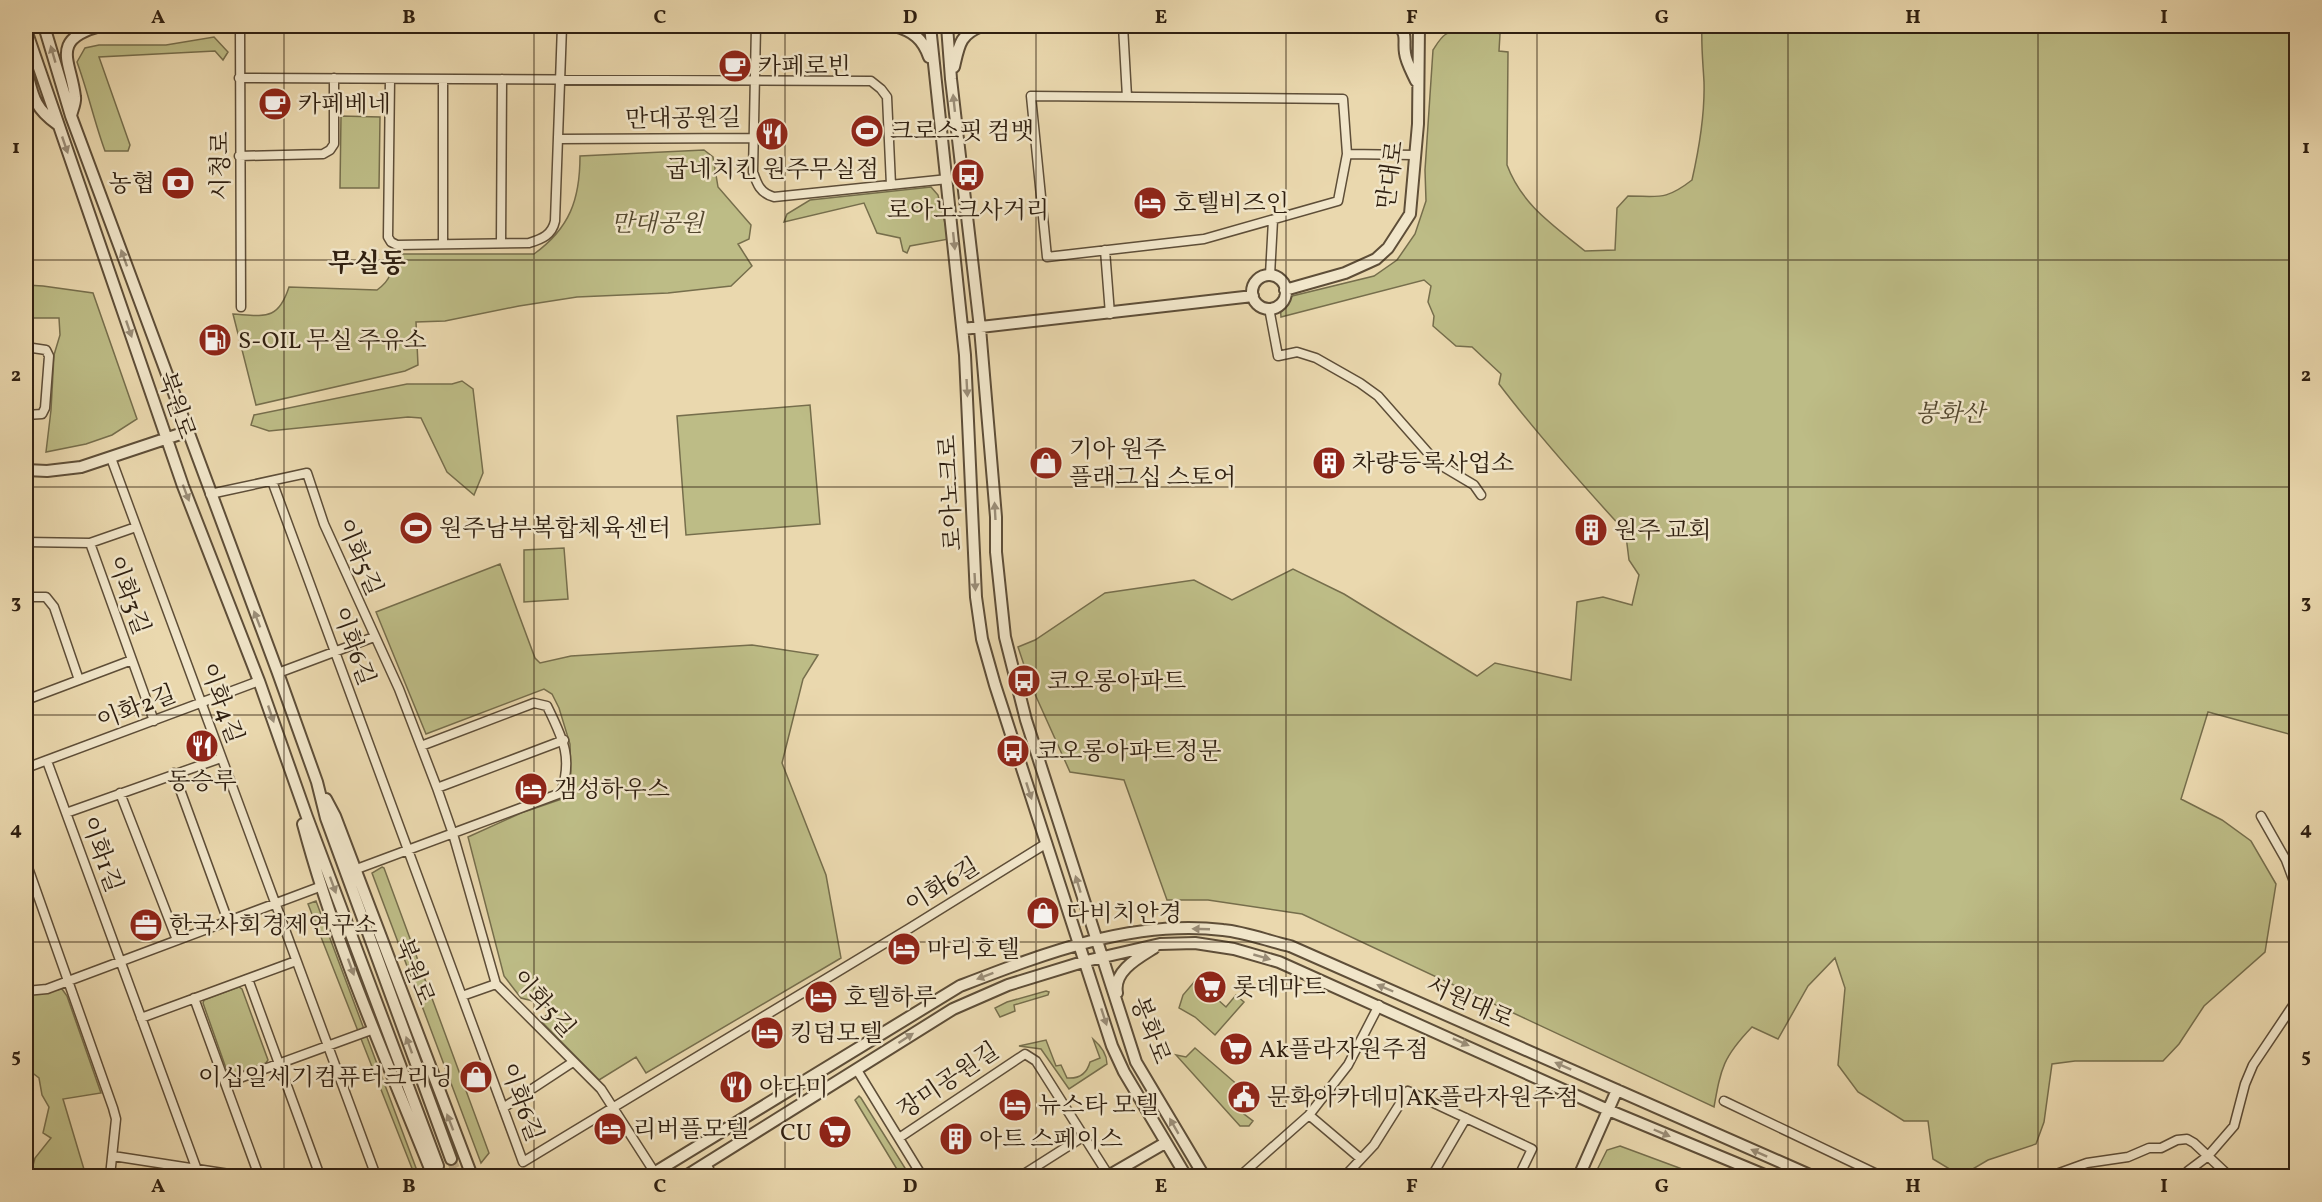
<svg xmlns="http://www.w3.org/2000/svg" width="2322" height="1202" font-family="Vollkorn,'Noto Serif KR',serif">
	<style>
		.green { fill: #bdbc86; stroke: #766e4c; stroke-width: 1.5 }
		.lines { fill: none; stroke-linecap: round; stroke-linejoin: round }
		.tertiary-tunnel { stroke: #c5b38f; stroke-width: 10; stroke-dasharray: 10 5; stroke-linecap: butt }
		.minor-casing { stroke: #5e4e38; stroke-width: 11 }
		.tertiary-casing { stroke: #5e4e38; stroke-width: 14 }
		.minor { stroke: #f1e6ca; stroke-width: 8 }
		.tertiary { stroke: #f1e6ca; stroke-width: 10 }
		.oneway { fill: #9a8d77 }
		.grid { fill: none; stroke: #302011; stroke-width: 1.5; stroke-opacity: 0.55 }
		.labels { text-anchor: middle; stroke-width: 5; stroke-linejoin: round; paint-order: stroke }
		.poi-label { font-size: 24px; fill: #302011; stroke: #f1e6ca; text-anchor: start }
		.street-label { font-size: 24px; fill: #302011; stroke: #f1e6ca }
		.park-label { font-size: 24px; font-style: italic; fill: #53472e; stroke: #f1e6ca }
		.quarter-label { font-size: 27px; font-weight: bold; fill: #302011; stroke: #f1e6ca }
		.neatline { fill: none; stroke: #302011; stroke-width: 2 }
		.grid-label { font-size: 20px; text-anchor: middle; font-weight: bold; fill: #302011 }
	</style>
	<rect width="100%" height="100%" fill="#ead8ae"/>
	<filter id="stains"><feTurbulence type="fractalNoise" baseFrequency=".00333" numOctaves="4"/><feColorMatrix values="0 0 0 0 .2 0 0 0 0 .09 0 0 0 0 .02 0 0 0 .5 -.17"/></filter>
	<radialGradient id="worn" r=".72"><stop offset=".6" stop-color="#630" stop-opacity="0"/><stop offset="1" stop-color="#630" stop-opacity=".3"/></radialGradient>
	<path class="green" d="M1702 26H2296V736L2208 712 2181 799 2222 820 2251 841 2276 884 2265 952 2204 1006 2179 1044 2163 1061H2075L2052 1064 2044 1122 2036 1144 1988 1160 1961 1176 1933 1159 1928 1121H1904L1858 1092 1838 1065 1845 988 1835 958 1808 986 1778 1039 1752 1027C1723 1057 1721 1068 1714 1107L1302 914 1208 900H1167L1124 780 1070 772 1030 683 1018 647 1035 640 1105 593 1194 580 1232 600 1293 569 1344 594 1477 676 1495 663 1571 680 1577 602 1603 597 1632 605 1639 575 1629 560 1626 536 1622 528C1579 481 1537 434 1499 384L1501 374 1472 347 1456 346 1433 326 1434 316 1428 302 1431 286 1424 280 1281 317 1280 303 1284 298 1374 276 1397 260 1415 234 1426 201 1425 170 1433 50C1437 44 1440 38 1446 34 1454 29 1492 29 1500 34L1499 51 1508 52 1507 165C1522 205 1553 225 1585 251L1615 250 1617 208 1628 196C1659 196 1665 201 1692 180 1699 149 1705 115 1704 82 1703 63 1701 45 1702 26Z
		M214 37 228 52 223 60 215 51 99 57 130 145 128 151H105C94 121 88 92 77 62L85 48 99 45H166Z
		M341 116 380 117 379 188H340Z
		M704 150 713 157 718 187 751 225 749 239 738 244 752 266 731 286 668 293 577 297 519 306 445 321 416 322 418 365 405 371 256 405 233 314C265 316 278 321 289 287L377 290C392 279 392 272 390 254H534C570 228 580 199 580 156Z
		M931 187 938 195 949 239 910 246 907 253 903 251 900 238 877 233 864 203 784 222 787 214 810 200Z
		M26 285 43 286 93 293 137 419 112 435 86 444 46 452 51 410 54 355 60 335 59 318H26Z
		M462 381 473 389 483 473 474 495 447 472 421 418 408 417 269 431 251 425 254 415 407 384H452Z
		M810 405 820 524 686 535 677 416Z
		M564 548 568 599 524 602V550Z
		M500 564 535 658 540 663 571 656 752 645 818 655 803 679 782 763 826 875 841 958 646 1073 636 1057 599 1080 540 1020 552 1011 537 1002 521 998 504 976 468 837 521 813 565 798 571 783 570 744 559 708 552 694 544 689 426 734 376 612Z
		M382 867 384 868 489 1153 481 1163 372 873Z
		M316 901 419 1176H415L308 904Z
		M1195 981 1204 988 1210 981 1213 984 1208 991 1226 1007 1236 995 1244 1002 1215 1035 1195 1017 1179 1008 1183 995Z
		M239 987 242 989 268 1060 266 1063 231 1075 228 1074 203 1003 204 1000Z
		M62 989 67 996 101 1093 63 1099 86 1176H30L35 1158 51 1138 43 1133 49 1107 42 1095 39 1078 26 1068V995Z
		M1046 991 1049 992 1048 995 1014 1005 1015 1011 1000 1017 995 1008 1007 1002Z
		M1093 1039C1100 1045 1107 1054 1107 1064L1069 1089 1041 1049 1019 1046 1046 1040 1056 1066 1061 1065 1067 1078C1079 1079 1087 1073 1090 1062L1100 1058Z
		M1195 1048 1255 1100 1244 1114 1253 1121 1249 1126H1240L1176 1055 1186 1057Z
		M859 1096 861 1098 910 1176H901L855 1100Z
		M1620 1146 1701 1176H1594L1607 1150Z"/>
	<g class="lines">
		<path class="tertiary-tunnel" d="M451 1159 458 1176
			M438 1166 442 1176"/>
		<g class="minor-casing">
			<path id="minor" d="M240 26 241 307
				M756 26 753 172C757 184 760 193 774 197L948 179
				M1123 26 1127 97
				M239 78 871 81 881 89 887 97 891 185
				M390 79 388 237 391 242 397 245 529 243C542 239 552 235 555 221L562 26
				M443 79V244
				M558 139 753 138
				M1347 154 1338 201 1204 239 1047 257 1031 96 1343 99 1347 154 1415 155
				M239 156 323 154 330 150 334 144V78
				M501 243 502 79
				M1105 250 1110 314
				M1270 275 1273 220
				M1269 308 1278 356 1297 352 1316 358 1360 383 1378 396 1437 463 1474 485 1481 495
				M26 347 46 350 49 356 45 408 42 414 26 415
				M111 458 376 1176
				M272 481 523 1162 910 928 1047 843
				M210 494 307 473 324 524 399 689 437 788 453 834 496 984 601 1089 655 1173
				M26 542 90 543 136 527
				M90 543 154 721
				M26 597H46L54 607 79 680
				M278 673 374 637
				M26 700 132 660
				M47 761 197 1170
				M26 768 259 681
				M174 773 228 921
				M437 788 564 740
				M120 793 177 940
				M66 813 221 758
				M2261 816 2286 860 2296 887
				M26 862 113 1108 116 1119 110 1176
				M354 870 561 793C573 757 563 739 547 706L534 703 421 746
				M248 979 320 1176
				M26 991 47 989 322 886
				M462 996 496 984
				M194 998 259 1176
				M141 1018 296 961
				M857 1070 922 1176
				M226 1083 374 1029
				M1724 1101 1881 1176
				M503 1108 573 1062
				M1309 1115 1361 1159
				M899 1138 1025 1054 1036 1061 1109 1176
				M113 1156 242 1176
				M706 1164 713 1176
				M1021 1176 1084 1136
				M1240 1176 1309 1115 1348 1065 1379 1005
				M1345 1176 1374 1145 1408 1091 1532 1149 1519 1176
				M1432 1176 1466 1118
				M2051 1176 2087 1163 2128 1157 2149 1148H2161L2177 1140 2187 1139 2194 1143 2226 1173 2234 1176
				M2184 1176 2188 1171 2208 1156 2234 1126 2245 1084 2253 1065 2296 1001"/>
		</g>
		<g class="tertiary-casing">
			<path id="tertiary" d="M44 26 71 116 278 673 317 782 326 818 451 1159
				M894 26C913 31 923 39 929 57
				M930 26 965 355 976 597 982 639 995 685 1112 1046 1124 1072 1186 1176
				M947 26 951 79 980 328 996 517V552L1005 637 1026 720 1136 1062 1204 1176
				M1398 26C1408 33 1403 42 1405 53 1406 62 1412 72 1416 81
				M26 30 183 486 259 681 307 817 438 1166
				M954 67C959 45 960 34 982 26
				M26 69C33 95 33 107 57 124
				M71 116C72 110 76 103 75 97 71 61 49 40 100 26
				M1252 292a17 17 0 1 1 34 0a17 17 0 1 1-34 0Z
				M1285 290 1345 273 1376 259 1388 248 1410 214 1418 124 1419 26
				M963 329 1253 296
				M26 470 47 471 81 467 189 431
				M326 799 335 816 472 1176
				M303 824C335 945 387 1061 433 1176
				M1117 993C1113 971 1138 958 1154 948
				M649 1176 960 986C1043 954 1132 919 1223 930 1245 932 1268 941 1290 946L1812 1176
				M686 1176 953 1009 1008 985 1086 961 1160 944 1195 943 1234 949 1279 962 1608 1110 1767 1176
				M1108 1176 1165 1143
				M1579 1176 1617 1090"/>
		</g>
		<use href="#minor" class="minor"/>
		<use href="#tertiary" class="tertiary"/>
	</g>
	<defs><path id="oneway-solid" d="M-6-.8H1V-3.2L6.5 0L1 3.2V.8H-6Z" transform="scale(1.5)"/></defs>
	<g class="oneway">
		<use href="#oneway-solid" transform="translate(53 54) rotate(-106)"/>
		<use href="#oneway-solid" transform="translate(954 103) rotate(-96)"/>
		<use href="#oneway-solid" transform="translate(65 145) rotate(71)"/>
		<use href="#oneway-solid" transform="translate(954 241) rotate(84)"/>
		<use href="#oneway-solid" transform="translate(124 258) rotate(-110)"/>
		<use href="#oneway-solid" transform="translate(129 329) rotate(71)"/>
		<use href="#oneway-solid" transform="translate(967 388) rotate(87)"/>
		<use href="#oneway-solid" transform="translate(186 493) rotate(69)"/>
		<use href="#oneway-solid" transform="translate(995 511) rotate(-93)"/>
		<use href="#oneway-solid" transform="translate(975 582) rotate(87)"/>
		<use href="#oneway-solid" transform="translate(257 619) rotate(-111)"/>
		<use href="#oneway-solid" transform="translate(271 714) rotate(71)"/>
		<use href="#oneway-solid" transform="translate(1029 791) rotate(72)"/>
		<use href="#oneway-solid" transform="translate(1078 884) rotate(-107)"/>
		<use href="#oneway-solid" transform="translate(333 885) rotate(70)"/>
		<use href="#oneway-solid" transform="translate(1201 929) rotate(-178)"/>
		<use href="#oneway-solid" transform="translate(1262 957) rotate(16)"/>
		<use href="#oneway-solid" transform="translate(351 967) rotate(70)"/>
		<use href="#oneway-solid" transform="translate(985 976) rotate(159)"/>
		<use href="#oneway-solid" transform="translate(1385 988) rotate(-157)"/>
		<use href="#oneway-solid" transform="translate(1104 1017) rotate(72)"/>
		<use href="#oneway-solid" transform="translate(906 1038) rotate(-33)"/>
		<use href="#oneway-solid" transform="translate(1461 1042) rotate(24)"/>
		<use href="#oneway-solid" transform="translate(409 1045) rotate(-110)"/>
		<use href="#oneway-solid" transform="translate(1563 1066) rotate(-156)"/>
		<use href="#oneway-solid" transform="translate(450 1122) rotate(-111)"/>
		<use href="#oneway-solid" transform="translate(1174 1126) rotate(-120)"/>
		<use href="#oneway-solid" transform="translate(1662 1133) rotate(23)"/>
		<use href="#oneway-solid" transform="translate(1759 1153) rotate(-156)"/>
	</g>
	<path class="grid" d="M284 26V1176M534 26V1176M785 26V1176M1036 26V1176M1286 26V1176M1537 26V1176M1788 26V1176M2038 26V1176M26 260H2296M26 487H2296M26 715H2296M26 942H2296"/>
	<defs>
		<g id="cafe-disc" transform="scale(1.725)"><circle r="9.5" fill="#8f2418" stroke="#f1e6ca"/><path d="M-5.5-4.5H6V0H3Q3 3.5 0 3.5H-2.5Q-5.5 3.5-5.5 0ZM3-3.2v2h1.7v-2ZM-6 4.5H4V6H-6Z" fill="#fff"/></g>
		<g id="stadium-disc" transform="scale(1.725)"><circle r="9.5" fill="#8f2418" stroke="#f1e6ca"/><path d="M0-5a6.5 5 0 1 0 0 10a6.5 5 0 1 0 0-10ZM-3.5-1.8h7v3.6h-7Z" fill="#fff"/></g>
		<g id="restaurant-disc" transform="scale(1.725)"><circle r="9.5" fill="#8f2418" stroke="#f1e6ca"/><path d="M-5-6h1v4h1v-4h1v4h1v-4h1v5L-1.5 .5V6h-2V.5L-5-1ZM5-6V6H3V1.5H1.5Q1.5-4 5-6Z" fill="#fff"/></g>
		<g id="bus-disc" transform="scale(1.725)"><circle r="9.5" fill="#8f2418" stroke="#f1e6ca"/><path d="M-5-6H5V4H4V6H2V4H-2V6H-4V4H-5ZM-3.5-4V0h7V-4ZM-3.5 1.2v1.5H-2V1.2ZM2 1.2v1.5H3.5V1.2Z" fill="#fff"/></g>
		<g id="bank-disc" transform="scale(1.725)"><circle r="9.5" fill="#8f2418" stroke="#f1e6ca"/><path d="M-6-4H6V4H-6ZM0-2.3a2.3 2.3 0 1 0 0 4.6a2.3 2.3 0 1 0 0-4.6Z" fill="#fff"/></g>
		<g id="hotel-disc" transform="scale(1.725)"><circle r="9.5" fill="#8f2418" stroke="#f1e6ca"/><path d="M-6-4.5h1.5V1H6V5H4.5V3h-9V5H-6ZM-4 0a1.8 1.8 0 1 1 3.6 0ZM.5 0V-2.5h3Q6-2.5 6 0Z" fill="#fff"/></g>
		<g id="fuel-disc" transform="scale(1.725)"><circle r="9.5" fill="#8f2418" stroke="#f1e6ca"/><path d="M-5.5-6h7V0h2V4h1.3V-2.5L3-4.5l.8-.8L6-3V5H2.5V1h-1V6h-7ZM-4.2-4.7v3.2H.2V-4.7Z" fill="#fff"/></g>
		<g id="shop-disc" transform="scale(1.725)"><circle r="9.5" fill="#8f2418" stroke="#f1e6ca"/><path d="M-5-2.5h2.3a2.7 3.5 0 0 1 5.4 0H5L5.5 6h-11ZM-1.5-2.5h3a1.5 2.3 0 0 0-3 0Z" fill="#fff"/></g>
		<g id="building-disc" transform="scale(1.725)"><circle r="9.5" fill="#8f2418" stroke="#f1e6ca"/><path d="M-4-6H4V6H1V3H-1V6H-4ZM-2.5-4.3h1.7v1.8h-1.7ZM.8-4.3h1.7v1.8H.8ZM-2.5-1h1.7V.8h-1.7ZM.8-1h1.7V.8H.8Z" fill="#fff"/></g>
		<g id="office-disc" transform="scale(1.725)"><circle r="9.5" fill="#8f2418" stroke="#f1e6ca"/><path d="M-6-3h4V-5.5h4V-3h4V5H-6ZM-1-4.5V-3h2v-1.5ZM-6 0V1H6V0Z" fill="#fff"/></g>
		<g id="supermarket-disc" transform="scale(1.725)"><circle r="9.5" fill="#8f2418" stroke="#f1e6ca"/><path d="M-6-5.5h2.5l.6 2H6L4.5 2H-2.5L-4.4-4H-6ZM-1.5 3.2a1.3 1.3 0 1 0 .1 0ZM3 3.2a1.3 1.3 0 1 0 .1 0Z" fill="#fff"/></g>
		<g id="civic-disc" transform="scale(1.725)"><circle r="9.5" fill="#8f2418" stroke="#f1e6ca"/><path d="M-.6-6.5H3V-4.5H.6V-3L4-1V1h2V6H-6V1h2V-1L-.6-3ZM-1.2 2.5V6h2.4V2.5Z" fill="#fff"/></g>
	</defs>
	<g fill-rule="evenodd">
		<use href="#cafe-disc" x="735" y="66"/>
		<use href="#cafe-disc" x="275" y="104"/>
		<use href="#stadium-disc" x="867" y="131"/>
		<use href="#restaurant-disc" x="772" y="134"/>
		<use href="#bus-disc" x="968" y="175"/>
		<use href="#bank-disc" x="178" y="183"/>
		<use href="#hotel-disc" x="1150" y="203"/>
		<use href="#fuel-disc" x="215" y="340"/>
		<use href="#shop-disc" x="1046" y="463"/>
		<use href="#building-disc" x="1329" y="463"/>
		<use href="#stadium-disc" x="416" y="528"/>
		<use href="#building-disc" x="1591" y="530"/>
		<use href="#bus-disc" x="1024" y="681"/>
		<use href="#restaurant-disc" x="202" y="746"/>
		<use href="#bus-disc" x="1013" y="751"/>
		<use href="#hotel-disc" x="531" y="789"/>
		<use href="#shop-disc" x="1043" y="913"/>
		<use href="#office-disc" x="146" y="925"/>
		<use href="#hotel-disc" x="904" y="949"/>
		<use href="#supermarket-disc" x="1210" y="987"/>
		<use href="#hotel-disc" x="821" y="997"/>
		<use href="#hotel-disc" x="767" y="1033"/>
		<use href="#supermarket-disc" x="1236" y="1049"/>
		<use href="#shop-disc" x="476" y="1077"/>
		<use href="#restaurant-disc" x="736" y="1087"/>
		<use href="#civic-disc" x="1244" y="1097"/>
		<use href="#hotel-disc" x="1015" y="1105"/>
		<use href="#hotel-disc" x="610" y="1129"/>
		<use href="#supermarket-disc" x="835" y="1132"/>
		<use href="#building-disc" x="956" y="1139"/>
	</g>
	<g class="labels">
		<g class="poi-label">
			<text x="758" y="74">카페로빈</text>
			<text x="298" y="112">카페베네</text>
			<text x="890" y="139">크로스핏 컴뱃</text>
			<text x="772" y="177" text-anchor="middle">굽네치킨 원주무실점</text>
			<text x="155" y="191" text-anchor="end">농협</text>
			<text x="1173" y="211">호텔비즈인</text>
			<text x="968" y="218" text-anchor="middle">로아노크사거리</text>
			<text x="238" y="348">S-OIL 무실 주유소</text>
			<text x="1069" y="457">기아 원주<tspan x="1069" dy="28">플래그십 스토어</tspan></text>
			<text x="1352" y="471">차량등록사업소</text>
			<text x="439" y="536">원주남부복합체육센터</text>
			<text x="1614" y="538">원주 교회</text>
			<text x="1047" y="689">코오롱아파트</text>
			<text x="1036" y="759">코오롱아파트정문</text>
			<text x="202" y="789" text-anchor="middle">동승루</text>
			<text x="554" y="797">갬성하우스</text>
			<text x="1066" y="921">다비치안경</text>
			<text x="169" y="933">한국사회경제연구소</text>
			<text x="927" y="957">마리호텔</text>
			<text x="1233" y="995">롯데마트</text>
			<text x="844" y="1005">호텔하루</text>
			<text x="790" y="1041">킹덤모텔</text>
			<text x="1259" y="1057">Ak플라자원주점</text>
			<text x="453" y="1085" text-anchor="end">이십일세기컴퓨터크리닝</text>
			<text x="759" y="1095">아다미</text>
			<text x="1267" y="1105">문화아카데미AK플라자원주점</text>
			<text x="1038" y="1113">뉴스타 모텔</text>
			<text x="633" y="1137">리버플모텔</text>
			<text x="812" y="1140" text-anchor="end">CU</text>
			<text x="979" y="1147">아트 스페이스</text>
		</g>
		<g class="street-label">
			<text transform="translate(683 118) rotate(-1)" y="8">만대공원길</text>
			<text transform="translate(220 166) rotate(-90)" y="8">시청로</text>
			<text transform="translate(1390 175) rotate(-82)" y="8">만대로</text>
			<text transform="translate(177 405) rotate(71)" y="8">북원로</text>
			<text transform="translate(950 493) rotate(-93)" y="8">로아노크로</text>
			<text transform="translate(360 557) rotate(67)" y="8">이화5길</text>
			<text transform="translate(129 595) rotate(70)" y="8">이화3길</text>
			<text transform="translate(354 646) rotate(70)" y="8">이화6길</text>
			<text transform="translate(222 703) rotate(70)" y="8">이화4길</text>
			<text transform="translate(136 707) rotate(-21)" y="8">이화2길</text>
			<text transform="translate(102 854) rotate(70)" y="8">이화1길</text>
			<text transform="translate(942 885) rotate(-32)" y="8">이화6길</text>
			<text transform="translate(415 971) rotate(69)" y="8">북원로</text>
			<text transform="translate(1470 1002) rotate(24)" y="8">서원대로</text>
			<text transform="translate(544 1003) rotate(48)" y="8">이화5길</text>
			<text transform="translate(1151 1030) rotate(69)" y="8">봉화로</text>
			<text transform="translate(948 1080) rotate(-34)" y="8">장미공원길</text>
			<text transform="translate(522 1102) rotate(70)" y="8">이화6길</text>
		</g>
		<g class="park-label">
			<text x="657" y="231">만대공원</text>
			<text x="1950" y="421">봉화산</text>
		</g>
		<g class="quarter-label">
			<text x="367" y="272">무실동</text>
		</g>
	</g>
	<rect width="2322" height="1202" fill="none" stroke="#ead8ae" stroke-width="66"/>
	<rect x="33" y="33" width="2256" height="1136" class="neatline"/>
	<g class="grid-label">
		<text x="158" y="23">A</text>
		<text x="409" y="23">B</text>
		<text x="660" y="23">C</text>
		<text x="910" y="23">D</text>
		<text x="1161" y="23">E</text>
		<text x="1412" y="23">F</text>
		<text x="1662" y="23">G</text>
		<text x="1913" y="23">H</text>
		<text x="2164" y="23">I</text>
		<text x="16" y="153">1</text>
		<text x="2306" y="153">1</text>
		<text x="16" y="381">2</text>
		<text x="2306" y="381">2</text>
		<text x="16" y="608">3</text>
		<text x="2306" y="608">3</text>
		<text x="16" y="835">4</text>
		<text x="2306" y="835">4</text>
		<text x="16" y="1062">5</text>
		<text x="2306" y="1062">5</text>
		<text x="158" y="1192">A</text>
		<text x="409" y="1192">B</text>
		<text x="660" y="1192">C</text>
		<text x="910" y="1192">D</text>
		<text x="1161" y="1192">E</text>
		<text x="1412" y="1192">F</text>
		<text x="1662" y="1192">G</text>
		<text x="1913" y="1192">H</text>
		<text x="2164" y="1192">I</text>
	</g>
	<rect width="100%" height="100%" filter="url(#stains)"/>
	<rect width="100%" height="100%" fill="url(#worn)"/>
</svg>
